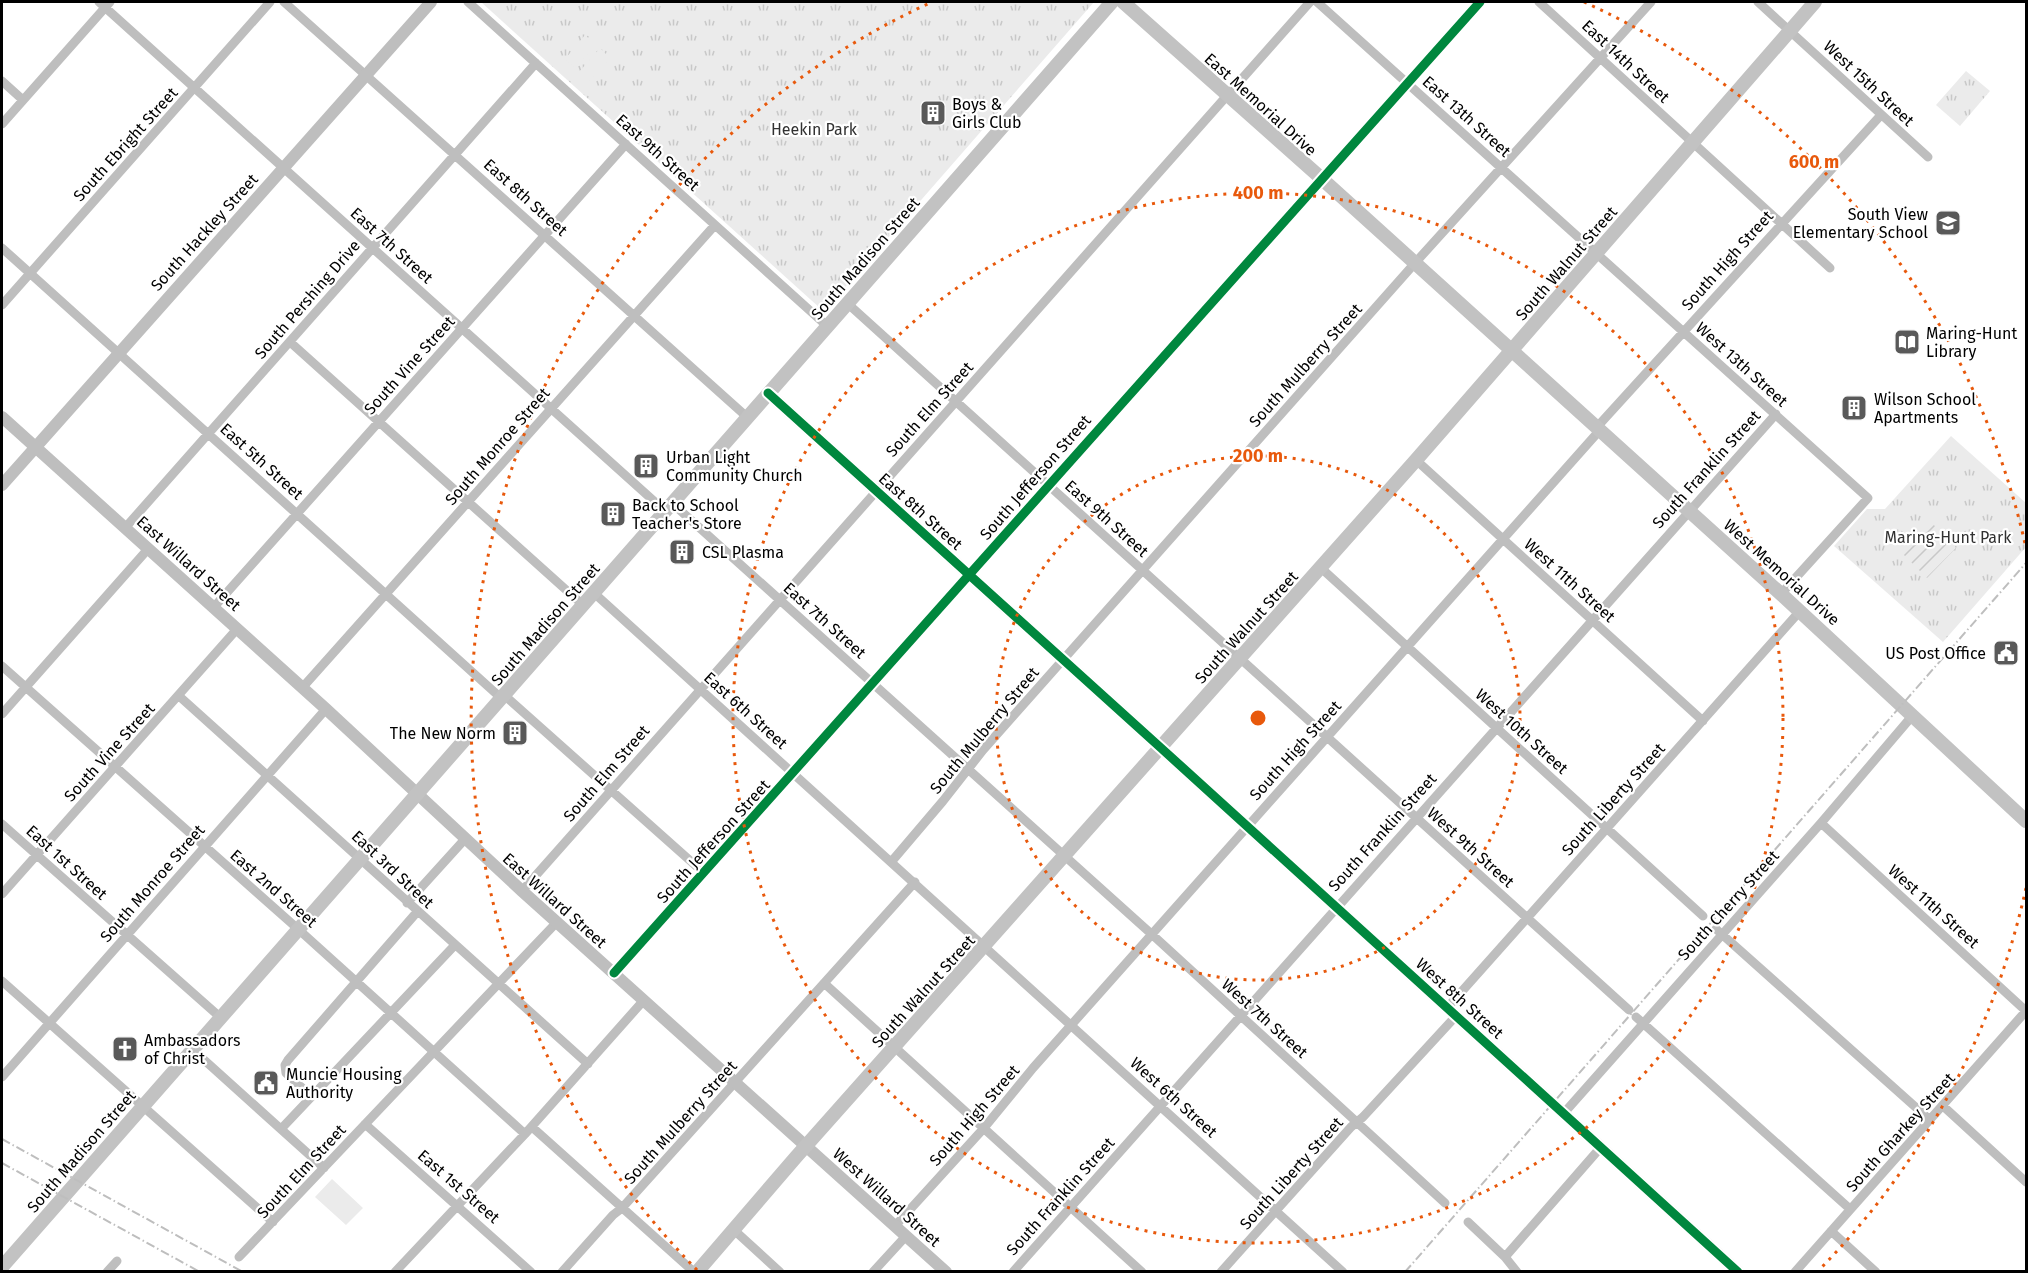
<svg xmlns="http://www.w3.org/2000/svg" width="2028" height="1273" font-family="'Fira Sans',sans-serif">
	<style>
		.park { fill: url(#park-tufts) }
		.garden { fill: url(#garden-furrows) }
		.pitch { fill: #ebebeb }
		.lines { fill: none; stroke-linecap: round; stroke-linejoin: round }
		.minor { stroke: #bebebe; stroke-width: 9 }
		.tertiary { stroke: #bebebe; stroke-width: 12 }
		.secondary { stroke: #c2c2c2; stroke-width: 14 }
		.rail { stroke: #bebebe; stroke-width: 2; stroke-dasharray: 9 3 1.5 3; stroke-linecap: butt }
		.cycleway-casing { stroke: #fff; stroke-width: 13 }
		.cycleway { stroke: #00873e; stroke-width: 9 }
		.ring { fill: none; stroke: #e8590c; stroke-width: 3; stroke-dasharray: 3 6 }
		.labels { text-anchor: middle; stroke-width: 4.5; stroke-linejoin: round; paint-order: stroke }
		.street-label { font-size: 16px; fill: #000; stroke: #fff }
		.poi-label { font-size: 16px; fill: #000; stroke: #fff; text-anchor: start }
		.park-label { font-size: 16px; fill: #313131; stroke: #fff }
		.centre { fill: #e8590c; stroke: #fff; stroke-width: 3 }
		.ring-label { font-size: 18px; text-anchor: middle; font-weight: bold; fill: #e8590c; stroke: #fff; stroke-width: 4.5; stroke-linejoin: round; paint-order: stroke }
	</style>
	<defs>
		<pattern id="park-tufts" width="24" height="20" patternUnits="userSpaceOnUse" patternTransform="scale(1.5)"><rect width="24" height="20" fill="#ebebeb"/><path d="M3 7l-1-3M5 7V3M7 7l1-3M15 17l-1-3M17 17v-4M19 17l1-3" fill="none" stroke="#c8c8c8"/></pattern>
		<pattern id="garden-furrows" width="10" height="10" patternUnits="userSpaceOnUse" patternTransform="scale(1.5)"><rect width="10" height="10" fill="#ebebeb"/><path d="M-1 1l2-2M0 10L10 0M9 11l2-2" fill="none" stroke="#c8c8c8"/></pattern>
	</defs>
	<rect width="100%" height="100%" fill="#fff"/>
	<path class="park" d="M481 2H1094L826 309H821Z
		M1966 71 1990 91 1960 126 1936 105Z
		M1951 436 2026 503V547L1943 642 1834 546 1867 509H1885Z"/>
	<path class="garden" d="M1929 520 1956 548 1927 578 1899 550Z"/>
	<path class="pitch" d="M585 35 596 45 575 68 565 59Z
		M600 48 610 58 590 81 579 72Z
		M332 1179 363 1208 346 1225 315 1197Z"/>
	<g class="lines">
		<path class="minor" d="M99 2 665 511
			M284 2 747 417
			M468 2 827 326
			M1317 2 1868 498 1781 594
			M1539 2 1830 268
			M1758 2 1928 157
			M2 81 23 100
			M2 124 110 2
			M2 248 501 698
			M847 303 1629 1010
			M2 305 270 2
			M290 342 584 606
			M1597 427 1881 115
			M1416 460 1703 721
			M672 503 1157 939 1445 1203
			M125 528 536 63
			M1321 568 1703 916
			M594 593 1343 1272
			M214 607 626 144
			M2 666 298 929 525 1134
			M302 688 715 225
			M504 695 704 873
			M179 696 588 1064
			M2 714 148 549
			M1821 823 2026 1011
			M2 824 220 1017
			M892 861 943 801 983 750 1415 263 1651 2
			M522 891 1310 2
			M2 894 237 629
			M407 903 465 839
			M1716 929 1930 1120
			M614 973 1480 2
			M2 981 273 1222
			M824 983 1142 1272
			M1447 1008 1800 611
			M1636 1017 1850 1209
			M192 1049 324 1168
			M2 1077 326 709
			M311 1096 286 1073 285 1065 288 1060 417 912
			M1943 1106 2026 1182
			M1564 1113 1821 823 1913 715
			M365 1124 531 1272
			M532 1127 694 1272
			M281 1129 454 946
			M1468 1222 1505 1257 1517 1272
			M895 1226 984 1128 1033 1068 1600 430
			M734 1230 780 1272
			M1831 1231 1876 1272
			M239 1257 557 922
			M1505 1257 1601 1147
			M107 1272 117 1261
			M395 1272 525 1134 644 1000
			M562 1272 613 1215 622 1208 915 882
			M873 1272 906 1236
			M1013 1272 1776 414
			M1221 1272 1351 1127 1363 1117 1456 1016
			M1795 1272 2026 1011"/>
		<path class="tertiary" d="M768 393 1161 748 1738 1272
			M2 417 326 709 522 891 946 1272
			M2 485 431 2"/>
		<path class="secondary" d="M1123 2 1321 178 1781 594 2026 821
			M2 1267 1112 2
			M697 1272 796 1157 1416 460 1815 2"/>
		<path class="rail" d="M2 1139 243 1272
			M2 1163 200 1272
			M1405 1272 2026 563"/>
		<g class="cycleway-casing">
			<path id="cycleway" d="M768 393 1161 748 1738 1272
				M614 973 1480 2"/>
		</g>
		<use href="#cycleway" class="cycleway"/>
	</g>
	<g class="ring">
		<circle cx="1258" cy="718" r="262"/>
		<circle cx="1258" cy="718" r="525"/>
		<path d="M2026 888A787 787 0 0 1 1819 1270M697 1270A787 787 0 0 1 932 2M1584 2A787 787 0 0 1 2026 548"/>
	</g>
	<defs>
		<g id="building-square" transform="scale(1.35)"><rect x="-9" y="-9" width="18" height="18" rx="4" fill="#595959" stroke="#fff"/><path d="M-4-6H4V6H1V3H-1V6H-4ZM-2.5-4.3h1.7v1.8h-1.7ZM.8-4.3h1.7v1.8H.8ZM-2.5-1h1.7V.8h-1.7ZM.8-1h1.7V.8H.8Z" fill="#fff"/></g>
		<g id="school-square" transform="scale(1.35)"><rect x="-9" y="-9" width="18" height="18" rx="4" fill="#595959" stroke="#fff"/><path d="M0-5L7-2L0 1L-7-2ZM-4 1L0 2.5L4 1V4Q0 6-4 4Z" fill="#fff"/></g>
		<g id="library-square" transform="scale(1.35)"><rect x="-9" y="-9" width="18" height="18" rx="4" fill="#595959" stroke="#fff"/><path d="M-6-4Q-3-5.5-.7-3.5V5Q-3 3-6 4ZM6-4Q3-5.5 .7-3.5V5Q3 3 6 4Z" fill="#fff"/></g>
		<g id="civic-square" transform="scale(1.35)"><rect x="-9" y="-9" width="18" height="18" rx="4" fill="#595959" stroke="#fff"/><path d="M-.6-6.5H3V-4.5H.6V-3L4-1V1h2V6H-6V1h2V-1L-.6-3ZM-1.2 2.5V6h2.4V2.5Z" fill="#fff"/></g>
		<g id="church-square" transform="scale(1.35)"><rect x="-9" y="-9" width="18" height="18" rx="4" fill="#595959" stroke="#fff"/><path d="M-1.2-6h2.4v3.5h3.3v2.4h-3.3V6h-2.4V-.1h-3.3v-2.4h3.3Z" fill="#fff"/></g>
	</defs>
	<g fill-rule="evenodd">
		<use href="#building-square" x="933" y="113"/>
		<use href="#school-square" x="1948" y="223"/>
		<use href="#library-square" x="1907" y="342"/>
		<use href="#building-square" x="1854" y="408"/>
		<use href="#building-square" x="646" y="466"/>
		<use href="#building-square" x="613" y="514"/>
		<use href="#building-square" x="682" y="552"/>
		<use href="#civic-square" x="2006" y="653"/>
		<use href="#building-square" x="515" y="733"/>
		<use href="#church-square" x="125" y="1049"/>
		<use href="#civic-square" x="266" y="1083"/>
	</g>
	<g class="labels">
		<g class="street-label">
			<text transform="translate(1626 61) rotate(43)" y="6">East 14th Street</text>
			<text transform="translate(1869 83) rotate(43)" y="6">West 15th Street</text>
			<text transform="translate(1261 104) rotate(42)" y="6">East Memorial Drive</text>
			<text transform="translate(1467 116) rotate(42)" y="6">East 13th Street</text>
			<text transform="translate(125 144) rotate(-48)" y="6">South Ebright Street</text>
			<text transform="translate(658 152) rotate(42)" y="6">East 9th Street</text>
			<text transform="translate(526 197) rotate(42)" y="6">East 8th Street</text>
			<text transform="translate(204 232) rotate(-48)" y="6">South Hackley Street</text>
			<text transform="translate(392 245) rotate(42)" y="6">East 7th Street</text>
			<text transform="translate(865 258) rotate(-49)" y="6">South Madison Street</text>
			<text transform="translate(1727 260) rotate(-48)" y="6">South High Street</text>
			<text transform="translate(1566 263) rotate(-49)" y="6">South Walnut Street</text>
			<text transform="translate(307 299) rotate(-49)" y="6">South Pershing Drive</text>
			<text transform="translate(1742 364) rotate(42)" y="6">West 13th Street</text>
			<text transform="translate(409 365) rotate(-48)" y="6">South Vine Street</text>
			<text transform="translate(1305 365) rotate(-48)" y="6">South Mulberry Street</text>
			<text transform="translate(929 409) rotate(-48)" y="6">South Elm Street</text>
			<text transform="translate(497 446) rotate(-49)" y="6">South Monroe Street</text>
			<text transform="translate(262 461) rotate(42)" y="6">East 5th Street</text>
			<text transform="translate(1706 469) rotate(-48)" y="6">South Franklin Street</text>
			<text transform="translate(1035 477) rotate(-49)" y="6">South Jefferson Street</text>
			<text transform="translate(921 511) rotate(42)" y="6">East 8th Street</text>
			<text transform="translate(1107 518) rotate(42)" y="6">East 9th Street</text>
			<text transform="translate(189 563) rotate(42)" y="6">East Willard Street</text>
			<text transform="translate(1782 572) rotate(42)" y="6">West Memorial Drive</text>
			<text transform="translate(1570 580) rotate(42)" y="6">West 11th Street</text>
			<text transform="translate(825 620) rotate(42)" y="6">East 7th Street</text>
			<text transform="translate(545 624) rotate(-49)" y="6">South Madison Street</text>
			<text transform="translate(1246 627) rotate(-48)" y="6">South Walnut Street</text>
			<text transform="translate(746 710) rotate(42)" y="6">East 6th Street</text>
			<text transform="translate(984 730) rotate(-50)" y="6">South Mulberry Street</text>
			<text transform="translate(1522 731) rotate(42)" y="6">West 10th Street</text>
			<text transform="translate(1295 750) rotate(-48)" y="6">South High Street</text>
			<text transform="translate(109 752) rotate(-48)" y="6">South Vine Street</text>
			<text transform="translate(606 773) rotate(-49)" y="6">South Elm Street</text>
			<text transform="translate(1613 799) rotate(-48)" y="6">South Liberty Street</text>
			<text transform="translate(1382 832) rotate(-48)" y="6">South Franklin Street</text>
			<text transform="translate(713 841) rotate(-48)" y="6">South Jefferson Street</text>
			<text transform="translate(1471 847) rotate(42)" y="6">West 9th Street</text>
			<text transform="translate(67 862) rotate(42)" y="6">East 1st Street</text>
			<text transform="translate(393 869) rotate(43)" y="6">East 3rd Street</text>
			<text transform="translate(152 883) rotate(-49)" y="6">South Monroe Street</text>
			<text transform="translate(274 888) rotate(41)" y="6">East 2nd Street</text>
			<text transform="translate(555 900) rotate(42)" y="6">East Willard Street</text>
			<text transform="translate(1728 905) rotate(-48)" y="6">South Cherry Street</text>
			<text transform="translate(1934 906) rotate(42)" y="6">West 11th Street</text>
			<text transform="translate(923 991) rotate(-48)" y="6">South Walnut Street</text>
			<text transform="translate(1460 998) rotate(42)" y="6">West 8th Street</text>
			<text transform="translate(1265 1018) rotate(42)" y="6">West 7th Street</text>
			<text transform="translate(1174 1097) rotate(42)" y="6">West 6th Street</text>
			<text transform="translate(974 1115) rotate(-49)" y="6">South High Street</text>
			<text transform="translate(680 1122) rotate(-48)" y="6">South Mulberry Street</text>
			<text transform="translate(1900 1132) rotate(-48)" y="6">South Gharkey Street</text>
			<text transform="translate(81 1151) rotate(-49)" y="6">South Madison Street</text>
			<text transform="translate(301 1171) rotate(-47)" y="6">South Elm Street</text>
			<text transform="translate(1291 1173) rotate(-48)" y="6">South Liberty Street</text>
			<text transform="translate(459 1186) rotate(41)" y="6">East 1st Street</text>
			<text transform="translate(1060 1196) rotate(-48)" y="6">South Franklin Street</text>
			<text transform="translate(887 1197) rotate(42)" y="6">West Willard Street</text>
		</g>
		<g class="poi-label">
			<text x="952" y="110">Boys &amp;<tspan x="952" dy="18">Girls Club</tspan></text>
			<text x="1928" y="220" text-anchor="end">South View<tspan x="1928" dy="18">Elementary School</tspan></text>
			<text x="1926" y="339">Maring-Hunt<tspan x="1926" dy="18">Library</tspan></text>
			<text x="1874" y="405">Wilson School<tspan x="1874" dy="18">Apartments</tspan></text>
			<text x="666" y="463">Urban Light<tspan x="666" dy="18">Community Church</tspan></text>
			<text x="632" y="511">Back to School<tspan x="632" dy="18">Teacher's Store</tspan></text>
			<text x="702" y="558">CSL Plasma</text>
			<text x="1986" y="659" text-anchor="end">US Post Office</text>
			<text x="496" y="739" text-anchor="end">The New Norm</text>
			<text x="144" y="1046">Ambassadors<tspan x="144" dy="18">of Christ</tspan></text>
			<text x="286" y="1080">Muncie Housing<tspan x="286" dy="18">Authority</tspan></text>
		</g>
		<g class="park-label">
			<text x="814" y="135">Heekin Park</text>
			<text x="1948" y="543">Maring-Hunt Park</text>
		</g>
	</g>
	<circle cx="1258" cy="718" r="9" class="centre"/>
	<g class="ring-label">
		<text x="1814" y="168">600 m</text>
		<text x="1258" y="199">400 m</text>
		<text x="1258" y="462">200 m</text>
	</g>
	<rect width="2028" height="1273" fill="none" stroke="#000000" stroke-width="6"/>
</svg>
